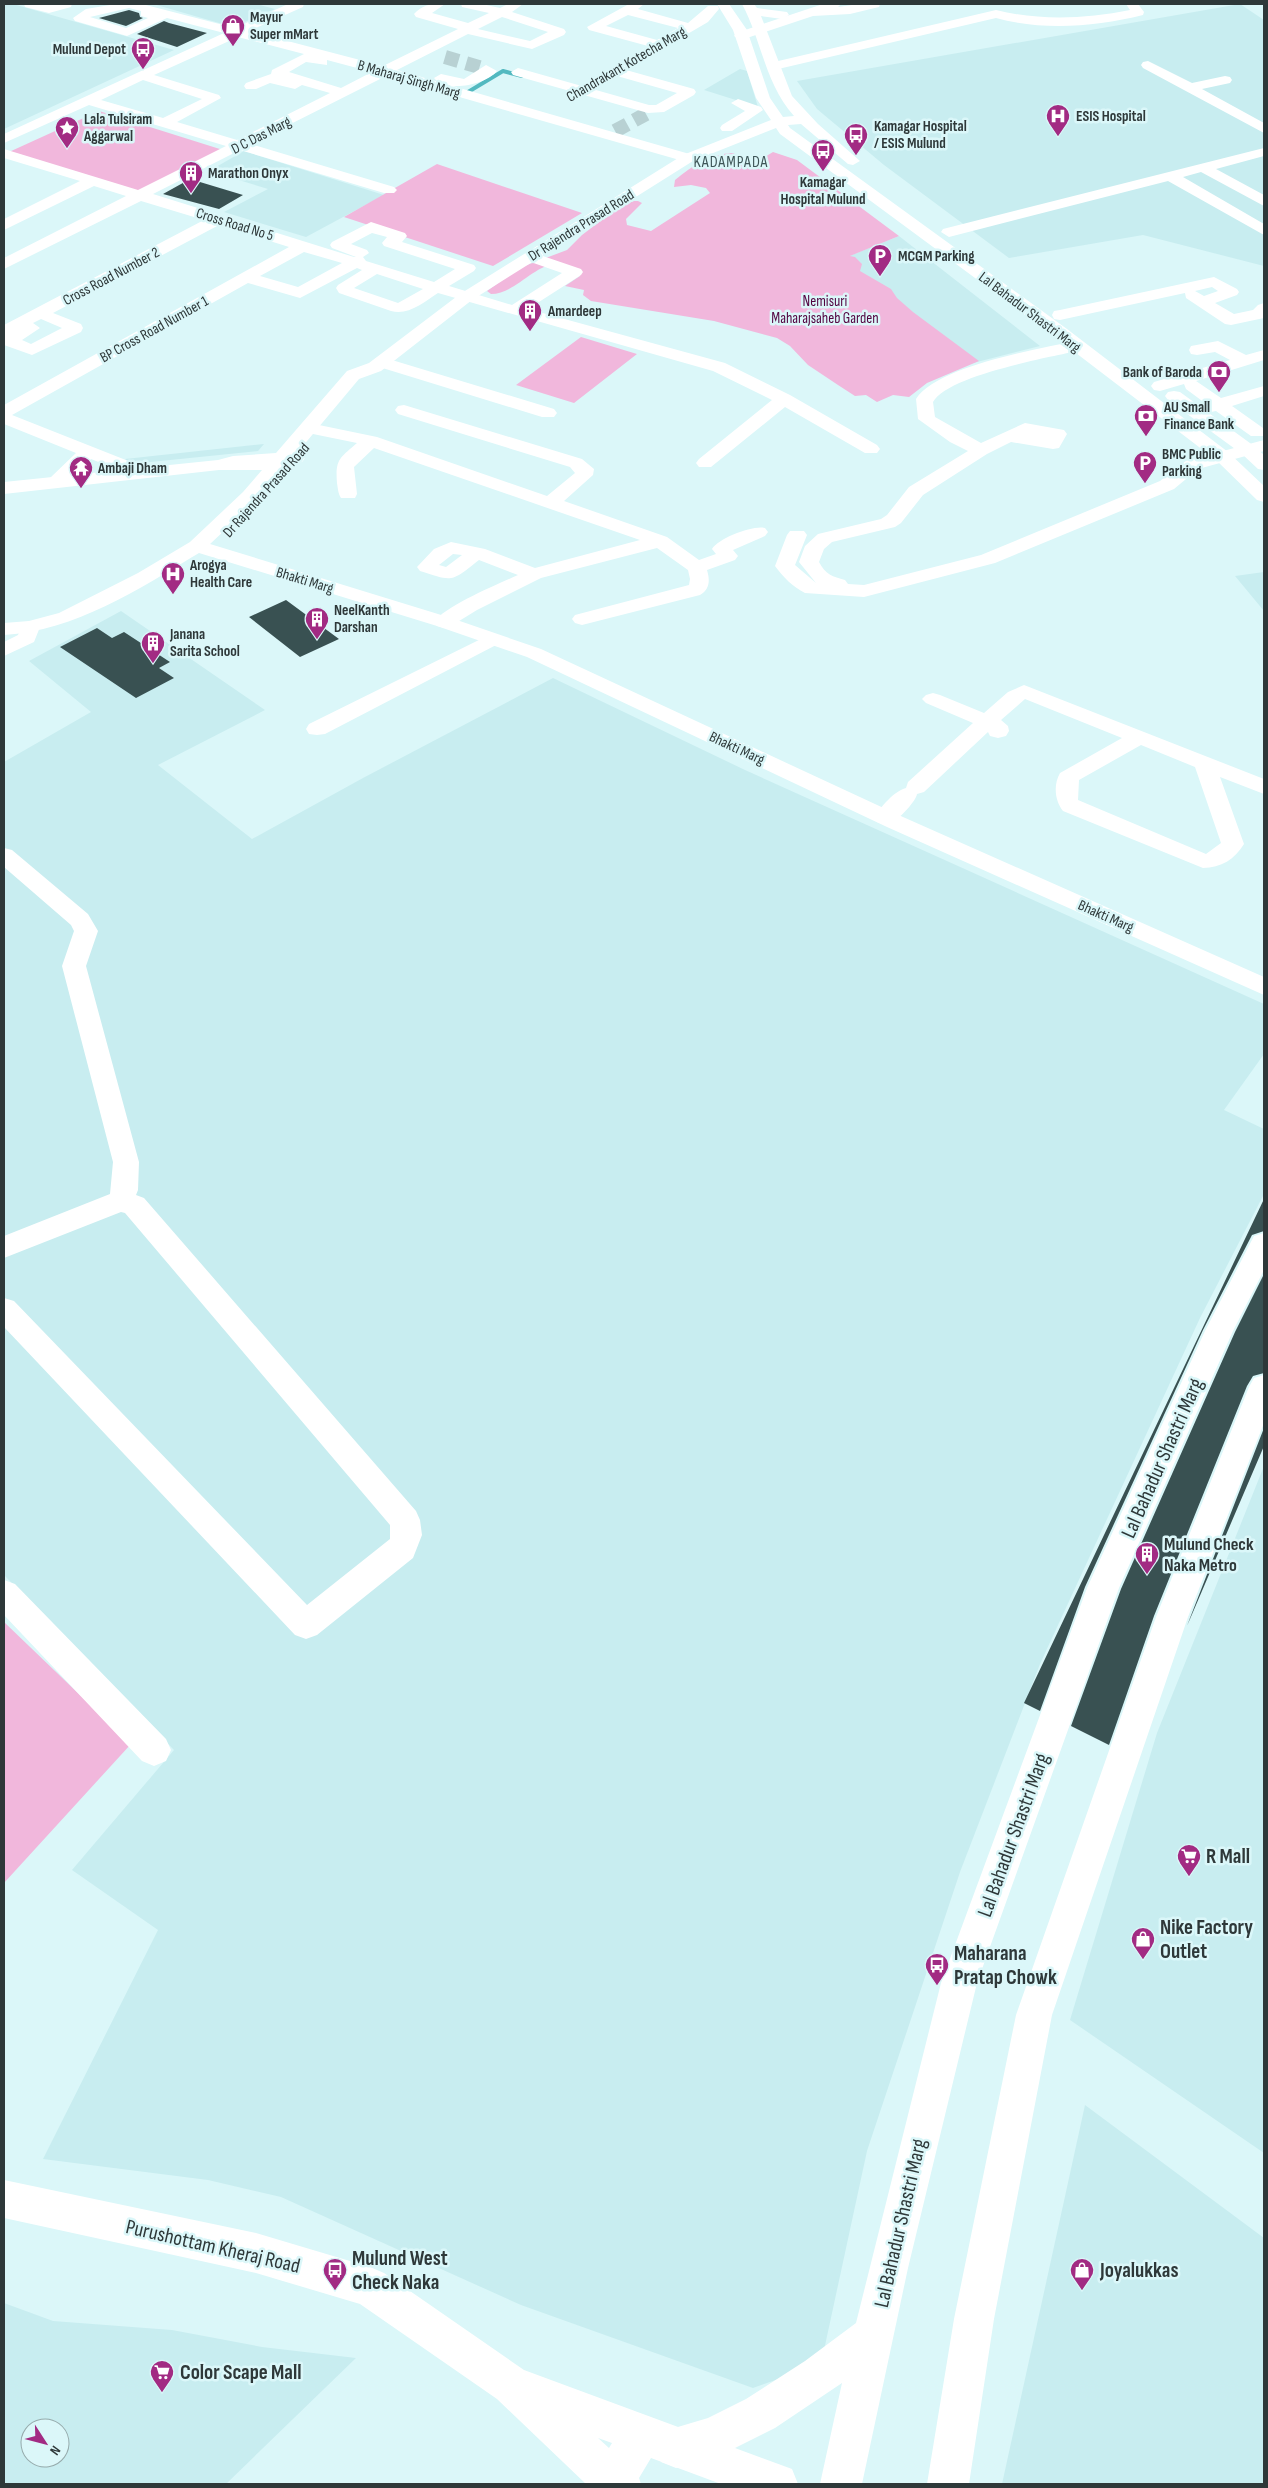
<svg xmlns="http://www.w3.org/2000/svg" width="1268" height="2488" font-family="'Sofia Sans Condensed',sans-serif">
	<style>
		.built { fill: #c8edf0; fill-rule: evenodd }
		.green { fill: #f1b7dc }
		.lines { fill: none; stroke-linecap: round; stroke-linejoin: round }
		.stream { stroke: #53b9c0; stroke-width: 4 }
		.building { fill: #395152 }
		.minor-tunnel { stroke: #b8d1d3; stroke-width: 14; stroke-dasharray: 14 8; stroke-linecap: butt }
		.minor { fill: #fff; fill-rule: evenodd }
		.major { fill: #fff; fill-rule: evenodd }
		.labels { text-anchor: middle; stroke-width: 5; stroke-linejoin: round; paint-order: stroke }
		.far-poi-label { font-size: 15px; font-weight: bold; fill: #2e3839; stroke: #dbf7f9; text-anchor: start }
		.far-street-label { font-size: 15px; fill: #2e3839; stroke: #dbf7f9 }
		.far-park-label { font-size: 15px; fill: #520340; stroke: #dbf7f9 }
		.far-neighbourhood-label { font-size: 16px; letter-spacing: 1px; fill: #3e5557; stroke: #dbf7f9 }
		.poi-label { font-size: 18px; font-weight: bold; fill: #2e3839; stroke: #dbf7f9; text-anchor: start }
		.near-street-label { font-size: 21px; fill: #2e3839; stroke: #dbf7f9 }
		.near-poi-label { font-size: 21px; font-weight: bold; fill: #2e3839; stroke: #dbf7f9; text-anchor: start }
	</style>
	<rect width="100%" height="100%" fill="#dbf7f9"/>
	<path class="built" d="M4 4H13L174 50 4 129Z
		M153 4H256L275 9 233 27Z
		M1240 4 1264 20V266L1143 235 1009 258 884 165 817 109 797 81Z
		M740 69 747 71 758 107 704 90Z
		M244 151 384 195 306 237 224 212 268 189 209 171Z
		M899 236 1040 346 973 363 842 259Z
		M264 444 258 451 131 464 125 459Z
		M1264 572V611L1235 576Z
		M121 611 265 710 158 765 252 839 363 778 553 678 745 770 1264 1004V1054L1224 1110 1264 1129V1194L1200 1318 1040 1664 960 1872 867 2151 821 2364 753 2388 521 2305 281 2197 208 2180 43 2159 158 1930 72 1870 174 1750 4 1575V762L91 712 29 661Z
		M1264 1466V2153L1070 2020 1157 1733Z
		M1085 2105 1264 2238V2484H1002Z
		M4 2303 53 2321 172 2330 262 2347 356 2358 226 2484H4ZM30 2428H60V2458H30Z"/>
	<path class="green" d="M99 111 223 150 141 192 9 152Z
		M773 152 797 160 899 236 850 256 855 257 862 264 860 271 891 289 897 298 913 312 979 361 927 383 909 397 893 395 877 402 866 395 855 396 838 385 808 365 790 346 777 338 714 321 591 301 583 295 584 290 565 286 580 276C547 241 523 294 491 294L487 291 519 268 567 250 582 235 627 201H638L642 203 626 219 627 225 651 231 710 193 706 188 691 185 674 187 675 180C694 165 709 154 734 153 744 172 760 160 773 152Z
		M437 164 582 213 493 266 344 217Z
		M581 337 637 354 574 403 516 385Z
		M4 1622 131 1744 4 1883Z"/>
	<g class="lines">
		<path class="stream" d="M468 92 503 71 522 76"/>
	</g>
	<path class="building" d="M129 10 139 13 140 17 143 18 126 26 99 18Z
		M164 21 169 23 207 33 177 47 137 34Z
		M190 179 243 195 219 209 163 194Z
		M286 600 339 639 300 657 249 617Z
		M97 628 112 638 124 632 170 662 159 668 174 678 136 698 60 647Z
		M1264 1199V1231L1252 1235 1203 1330 1085 1587 1040 1711 1024 1703Z
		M1264 1274V1373L1253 1376 1247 1386 1154 1616 1109 1745 1071 1726 1121 1589 1235 1332Z
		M1264 1428V1446L1187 1626 1190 1618Z"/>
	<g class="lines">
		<path class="minor-tunnel" d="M445 57 486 69
			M615 131 646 114"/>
		<path class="minor" d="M24 4H72L71 7 49 13 25 7Z
			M116 4H142L235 28 288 4H304L303 7 249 31 383 66 458 29 416 17 414 14C423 4 434 3 445 4L432 13 468 23 489 13 462 7 461 4H482L500 8 508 4H523L512 12 564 29 566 32 564 35 532 49 468 34 397 70 693 155 695 158 693 161H683L386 76 251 144 394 187 397 190 394 193H384L240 150 153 194 354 257H356L332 248 330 245 332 242 371 222 405 233 407 236 402 242 474 265 476 268 474 271 449 286 512 305 562 273 525 260 523 257 525 254H537L581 269 583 272 581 275 528 309 725 363 790 395 877 445 880 449 877 453H865L785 407 711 467H699L696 463 699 459 772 400 713 371 438 293C424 302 408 316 391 311L339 293 336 288 338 285 362 270 357 268 300 298 248 283 12 415 146 468 148 472 146 476 139 478 91 459 64 486H50L48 482 50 478 76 453 4 424V405L289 247 219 225 53 313 81 324 83 328 81 332 32 355 4 345V325L204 220 141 201 4 269V258L126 196 94 186 4 230V219L80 181 4 158V149L138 190 226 146 89 105 4 143V134L224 33 167 18 127 36 75 21 73 18 86 9ZM129 8 141 11V16L148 18 126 28 90 17ZM502 17 548 32 530 41 478 29ZM238 37 304 54 272 70 271 74 246 83 244 86 246 89H256L270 83 295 89 302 85 330 93 237 140 177 122 221 98 219 95 154 75ZM327 60 372 72 341 88 289 72 306 62 327 65ZM143 80 202 99 163 118 101 100ZM372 233 387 237 382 243 384 246 455 269 434 282 366 261 363 257 369 253 367 250 351 244ZM304 252 342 263 298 287 260 276ZM377 274 423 289 398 303 354 288ZM41 319 62 328 31 344 22 340 40 328 33 323Z
			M629 4H644L638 9 688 23 708 6H718L719 9 708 22 626 70 694 89 696 92 694 95 664 112 648 113 513 75 511 72 518 68 649 105H656L677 93 617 76 605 81 598 77 648 46 589 30 587 27ZM628 15 678 28 657 40 606 26Z
			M823 4H841L838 7 859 4H880L879 7 850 14 813 16 741 40 734 36 736 33Z
			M1126 4H1138L1144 12 1143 15C1095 27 1043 31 996 18L774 70 767 66 774 62 996 10C1040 21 1085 19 1130 10Z
			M1148 61 1192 83 1225 76 1230 77 1232 80 1230 83 1202 89 1264 123V133L1143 68 1141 65 1143 62Z
			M486 65 497 71C486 85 446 93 434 78L441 74 464 79Z
			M738 99 761 107 763 110 732 131H722L720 128 722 125 745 111 731 103Z
			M1264 148V156L1216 169 1264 195V206L1201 172 1183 177 1264 224V235L1168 181 949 237 941 232 943 229Z
			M1214 277 1237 289 1239 292 1237 295 1215 303 1234 314 1253 310 1258 305 1264 303V318L1231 325 1225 324 1186 298 1185 293 1060 320 1054 319 1052 315 1054 311 1060 310ZM1212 287 1218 291 1204 296 1195 291Z
			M1076 341 1082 342 1084 346 1082 350C1051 357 948 375 933 402L935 417 981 443 1025 423 1064 430 1067 434 1059 448 1053 449 1011 442 987 454 923 495 901 523 895 527 832 542 824 549 819 562C825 574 833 577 845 580L848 584 864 585 981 555 1160 481 1186 461 1264 440V451L1198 469 1174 489 995 563 864 597 805 593C793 587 783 577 775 566L787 535 790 531H804L807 535 795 565 816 583 799 562 805 546 818 534 881 519 887 515 909 487 968 451 950 442 918 419 916 399C937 366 1038 349 1076 341Z
			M1218 341 1246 355 1264 350V360L1196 381 1221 398 1264 386V396L1232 406 1263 428V436H1251L1216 411 1206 413 1200 412 1197 408 1205 403 1186 389 1184 384 1160 391 1154 390 1151 386 1154 382 1230 360 1215 352 1197 355 1191 354 1189 350 1191 346Z
			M382 357 554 409 557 413 554 417H542L376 366 373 362 376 358Z
			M404 405 582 459 594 469 593 475 564 501 667 537 699 560 716 554 712 549C719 538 753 525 765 528L768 532 765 536 733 550 738 556 735 560 707 570C710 580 710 589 700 595L582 625 575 623 572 619 575 615 689 585 690 579 688 570 657 548 541 578 477 610 451 626 444 628 437 626 434 622C445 606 498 584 518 575L479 560C451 582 454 582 420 571L417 567 434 549 451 542 485 549 535 568 640 540 374 448 354 467 357 494 355 498H341C338 493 338 489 337 483 335 459 340 458 357 443L313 434 310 430 313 426 319 425 377 437 547 496 575 473 570 467 398 414 395 410 398 406ZM453 554 462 555 446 567 439 565Z
			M30 621 37 623 40 627 34 642 4 656V642L18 635 23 623Z
			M491 634 498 636 501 640 498 644 325 734 317 735 309 734 306 729 309 724Z
			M1024 685 1264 779V794L1220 777 1244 844C1235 859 1221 868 1203 868L1063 811C1055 801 1053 785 1060 773L1122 738 1025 699 1001 720 1008 726 1009 731 1006 736 998 738 990 736 988 732 924 792 917 794C916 801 901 817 893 822 888 825 883 824 877 822L874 817C881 807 894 791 906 788L908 782 973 723 926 703 922 699 926 695 933 693 940 695 984 713 1008 692ZM1141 745 1195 767 1221 843 1206 854 1078 800 1079 780Z
			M4 848 12 850 88 914 98 931 86 966 139 1162 138 1190 136 1195 144 1198 416 1511 420 1520 422 1535 413 1558 317 1635 306 1639 295 1635 4 1327V1298L14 1301 307 1605 390 1539V1525L125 1213 121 1212 4 1258V1236L110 1194 113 1162 62 966 74 931 71 925 4 867Z
			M4 1580 15 1584 166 1739 171 1750 166 1761 154 1766 142 1761 4 1615Z
			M4 2180 256 2233 370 2267 384 2273 524 2370 792 2469 798 2484H721L651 2458 639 2478 641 2484H586L497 2399 360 2304 256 2273 4 2218ZM598 2438 612 2443 609 2448Z"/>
		<path class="major" d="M717 4H729L747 30 770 98 783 117 794 116C765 84 762 41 742 4H754L757 8 787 12 789 15 782 19 761 16 792 96 818 124 860 161 853 165 848 164 801 124 788 125 790 128 1067 329 1228 452 1264 486V502L1257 500 1216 460 1055 337 780 134 776 128 693 161 472 300 381 371 359 379 297 453 302 454 305 458 302 462 296 463 294 469 282 470 257 500 210 544 451 618 541 649 903 817 1264 977V995L887 827 527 657 437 626 199 553C139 589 75 631 4 635V623L29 621 59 613 138 573 190 542 243 492 262 470H219L4 494V482L218 460 233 456 276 453 347 371 369 363 460 294 683 155 771 120 756 98 733 30Z
			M1174 391 1180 392 1254 446 1264 455V470L1258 469 1242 454 1168 400 1165 396 1168 392Z
			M1264 1233V1270L1233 1331 1119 1588 977 1983 908 2268 862 2484H820L842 2383 775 2428 729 2451 676 2468 661 2462 655 2447 661 2432 708 2418 746 2399 805 2361 856 2323 941 1983 1087 1588 1205 1331 1254 1236Z
			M1264 1375V1423L1188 1617 1052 2015 994 2319 969 2484H927L954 2319 1016 2015 1156 1617 1249 1387 1254 1378Z"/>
	</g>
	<defs>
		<g id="shop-pin" transform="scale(1.25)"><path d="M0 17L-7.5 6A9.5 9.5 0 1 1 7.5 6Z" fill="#a22b83" stroke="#dbf7f9"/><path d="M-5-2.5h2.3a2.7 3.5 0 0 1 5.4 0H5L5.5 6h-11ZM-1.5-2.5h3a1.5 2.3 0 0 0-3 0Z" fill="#fff"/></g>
		<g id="bus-pin" transform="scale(1.25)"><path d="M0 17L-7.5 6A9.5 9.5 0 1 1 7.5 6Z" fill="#a22b83" stroke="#dbf7f9"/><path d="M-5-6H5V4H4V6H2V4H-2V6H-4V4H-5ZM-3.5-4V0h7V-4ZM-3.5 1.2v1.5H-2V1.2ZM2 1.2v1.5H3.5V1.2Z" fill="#fff"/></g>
		<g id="hospital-pin" transform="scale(1.25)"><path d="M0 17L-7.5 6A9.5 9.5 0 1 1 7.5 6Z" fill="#a22b83" stroke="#dbf7f9"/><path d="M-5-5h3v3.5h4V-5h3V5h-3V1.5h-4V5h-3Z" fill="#fff"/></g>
		<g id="sight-pin" transform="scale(1.25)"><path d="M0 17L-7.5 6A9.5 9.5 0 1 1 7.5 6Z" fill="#a22b83" stroke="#dbf7f9"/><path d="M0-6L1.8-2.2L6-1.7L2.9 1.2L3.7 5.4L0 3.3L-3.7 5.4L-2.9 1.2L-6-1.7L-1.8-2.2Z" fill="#fff"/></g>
		<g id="building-pin" transform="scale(1.25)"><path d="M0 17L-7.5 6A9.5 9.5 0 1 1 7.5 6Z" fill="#a22b83" stroke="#dbf7f9"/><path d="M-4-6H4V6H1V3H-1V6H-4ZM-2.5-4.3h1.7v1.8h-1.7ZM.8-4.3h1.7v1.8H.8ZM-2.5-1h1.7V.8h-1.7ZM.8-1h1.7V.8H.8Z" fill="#fff"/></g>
		<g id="parking-pin" transform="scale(1.25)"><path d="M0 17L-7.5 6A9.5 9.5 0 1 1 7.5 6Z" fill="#a22b83" stroke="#dbf7f9"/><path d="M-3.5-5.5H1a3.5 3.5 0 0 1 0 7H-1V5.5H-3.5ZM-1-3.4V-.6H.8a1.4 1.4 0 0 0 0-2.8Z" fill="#fff"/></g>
		<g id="bank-pin" transform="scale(1.25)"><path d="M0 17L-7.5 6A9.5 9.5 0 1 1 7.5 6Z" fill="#a22b83" stroke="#dbf7f9"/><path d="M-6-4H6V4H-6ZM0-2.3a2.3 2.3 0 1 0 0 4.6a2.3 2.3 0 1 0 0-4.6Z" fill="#fff"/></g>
		<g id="temple-pin" transform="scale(1.25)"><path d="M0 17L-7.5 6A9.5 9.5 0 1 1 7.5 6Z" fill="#a22b83" stroke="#dbf7f9"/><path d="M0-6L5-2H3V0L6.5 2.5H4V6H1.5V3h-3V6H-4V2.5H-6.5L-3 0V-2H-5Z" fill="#fff"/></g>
		<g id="supermarket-pin" transform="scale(1.25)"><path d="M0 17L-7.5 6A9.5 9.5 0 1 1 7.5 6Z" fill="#a22b83" stroke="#dbf7f9"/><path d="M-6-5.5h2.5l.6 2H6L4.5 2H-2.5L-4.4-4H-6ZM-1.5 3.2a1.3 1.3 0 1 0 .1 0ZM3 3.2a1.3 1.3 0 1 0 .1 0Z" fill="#fff"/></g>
	</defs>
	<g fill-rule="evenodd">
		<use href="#shop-pin" x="233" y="26"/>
		<use href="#bus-pin" x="143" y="49"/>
		<use href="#hospital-pin" x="1058" y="116"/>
		<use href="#sight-pin" x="67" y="128"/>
		<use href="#bus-pin" x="856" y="135"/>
		<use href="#bus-pin" x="823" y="151"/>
		<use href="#building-pin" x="191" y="173"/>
		<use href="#parking-pin" x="880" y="256"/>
		<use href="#building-pin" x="530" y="311"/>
		<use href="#bank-pin" x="1219" y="372"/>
		<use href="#bank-pin" x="1146" y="416"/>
		<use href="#parking-pin" x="1145" y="463"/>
		<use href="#temple-pin" x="81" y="468"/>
		<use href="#hospital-pin" x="173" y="574"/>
		<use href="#building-pin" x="317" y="619"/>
		<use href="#building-pin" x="153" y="643"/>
		<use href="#building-pin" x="1147" y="1554"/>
		<use href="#supermarket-pin" x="1189" y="1856"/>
		<use href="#shop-pin" x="1143" y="1939"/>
		<use href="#bus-pin" x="937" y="1965"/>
		<use href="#bus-pin" x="335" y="2270"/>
		<use href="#shop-pin" x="1082" y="2270"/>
		<use href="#supermarket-pin" x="162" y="2372"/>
	</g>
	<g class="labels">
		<g class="far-poi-label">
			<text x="250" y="22">Mayur<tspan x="250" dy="17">Super mMart</tspan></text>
			<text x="126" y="54" text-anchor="end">Mulund Depot</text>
			<text x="1076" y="121">ESIS Hospital</text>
			<text x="84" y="124">Lala Tulsiram<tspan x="84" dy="17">Aggarwal</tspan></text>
			<text x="874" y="131">Kamagar Hospital<tspan x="874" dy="17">/ ESIS Mulund</tspan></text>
			<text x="208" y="178">Marathon Onyx</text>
			<text x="823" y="187" text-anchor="middle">Kamagar<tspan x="823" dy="17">Hospital Mulund</tspan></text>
			<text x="898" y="261">MCGM Parking</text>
			<text x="548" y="316">Amardeep</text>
			<text x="1202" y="377" text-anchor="end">Bank of Baroda</text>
			<text x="1164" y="412">AU Small<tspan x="1164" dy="17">Finance Bank</tspan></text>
			<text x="1162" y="459">BMC Public<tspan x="1162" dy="17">Parking</tspan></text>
			<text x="98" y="473">Ambaji Dham</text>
			<text x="190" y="570">Arogya<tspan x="190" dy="17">Health Care</tspan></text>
			<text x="334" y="615">NeelKanth<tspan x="334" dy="17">Darshan</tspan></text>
			<text x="170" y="639">Janana<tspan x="170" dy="17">Sarita School</tspan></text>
		</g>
		<g class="far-street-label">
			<text transform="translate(626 64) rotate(-30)" y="5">Chandrakant Kotecha Marg</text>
			<text transform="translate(409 79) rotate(16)" y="5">B Maharaj Singh Marg</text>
			<text transform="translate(261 135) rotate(-27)" y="5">D C Das Marg</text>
			<text transform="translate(235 224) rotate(17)" y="5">Cross Road No 5</text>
			<text transform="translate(581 225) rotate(-32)" y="5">Dr Rajendra Prasad Road</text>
			<text transform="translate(111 276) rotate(-28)" y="5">Cross Road Number 2</text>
			<text transform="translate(1030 312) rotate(37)" y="5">Lal Bahadur Shastri Marg</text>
			<text transform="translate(154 329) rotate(-29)" y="5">BP Cross Road Number 1</text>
			<text transform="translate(266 490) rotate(-48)" y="5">Dr Rajendra Prasad Road</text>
			<text transform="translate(305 580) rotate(17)" y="5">Bhakti Marg</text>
			<text transform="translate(737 748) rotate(25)" y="5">Bhakti Marg</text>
			<text transform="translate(1106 916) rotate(24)" y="5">Bhakti Marg</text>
		</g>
		<g class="far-park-label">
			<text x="825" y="306">Nemisuri<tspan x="825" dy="17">Maharajsaheb Garden</tspan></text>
		</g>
		<g class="far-neighbourhood-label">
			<text x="731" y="167">KADAMPADA</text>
		</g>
		<g class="poi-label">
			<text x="1164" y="1550">Mulund Check<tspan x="1164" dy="21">Naka Metro</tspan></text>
		</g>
		<g class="near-street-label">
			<text transform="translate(1162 1458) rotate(-66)" y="7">Lal Bahadur Shastri Marg</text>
			<text transform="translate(1013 1835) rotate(-70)" y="7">Lal Bahadur Shastri Marg</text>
			<text transform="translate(900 2223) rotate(-77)" y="7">Lal Bahadur Shastri Marg</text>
			<text transform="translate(213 2246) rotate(13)" y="7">Purushottam Kheraj Road</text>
		</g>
		<g class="near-poi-label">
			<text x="1206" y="1863">R Mall</text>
			<text x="1160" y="1934">Nike Factory<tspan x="1160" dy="24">Outlet</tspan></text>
			<text x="954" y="1960">Maharana<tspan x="954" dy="24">Pratap Chowk</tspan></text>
			<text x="352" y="2265">Mulund West<tspan x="352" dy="24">Check Naka</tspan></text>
			<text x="1100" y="2277">Joyalukkas</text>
			<text x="180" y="2379">Color Scape Mall</text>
		</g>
	</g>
	<rect width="1268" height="2488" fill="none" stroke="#2e3839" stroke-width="10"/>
	<g transform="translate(45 2443) rotate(126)"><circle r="24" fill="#dbf7f9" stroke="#96abac"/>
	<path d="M0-4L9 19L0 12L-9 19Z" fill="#a22b83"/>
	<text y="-8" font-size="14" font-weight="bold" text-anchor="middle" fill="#2e3839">N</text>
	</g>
</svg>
